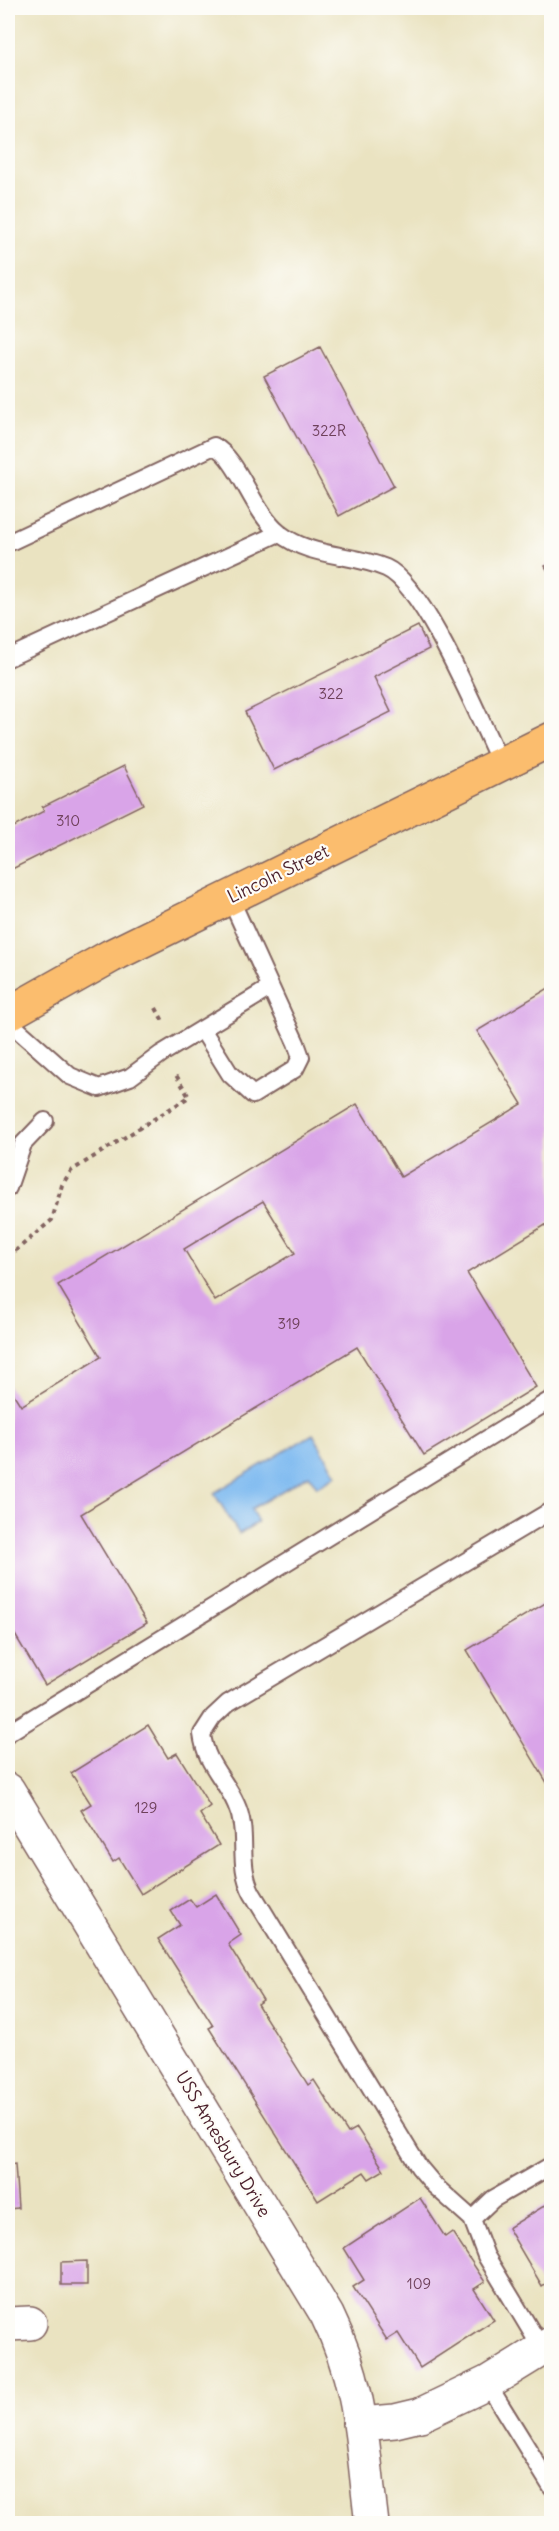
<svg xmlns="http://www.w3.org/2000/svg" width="559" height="2531" font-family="Delius,sans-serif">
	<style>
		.water { fill: #7ebaf0; stroke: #646c8e; stroke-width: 1.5 }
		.building { fill: #d9a4e8; fill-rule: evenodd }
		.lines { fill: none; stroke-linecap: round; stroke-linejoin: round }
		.lane-casing { stroke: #826460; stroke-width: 20 }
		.street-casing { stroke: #826460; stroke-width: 36 }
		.primary-casing { stroke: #826460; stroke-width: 36 }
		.path { stroke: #826460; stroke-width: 4; stroke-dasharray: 4.5 4.5; stroke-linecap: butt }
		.lane { stroke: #fff; stroke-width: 16 }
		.street { stroke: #fff; stroke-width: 33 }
		.primary { stroke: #fbbd6e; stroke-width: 33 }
		.labels { text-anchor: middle; stroke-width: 4.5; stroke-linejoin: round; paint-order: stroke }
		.number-label { font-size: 15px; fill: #6e405a }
		.street-label { font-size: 18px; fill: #4a1f2b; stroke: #fdfcf7 }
	</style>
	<rect width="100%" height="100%" fill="#fdfcf7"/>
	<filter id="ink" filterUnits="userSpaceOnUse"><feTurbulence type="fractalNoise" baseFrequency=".0167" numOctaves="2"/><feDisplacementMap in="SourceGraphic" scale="12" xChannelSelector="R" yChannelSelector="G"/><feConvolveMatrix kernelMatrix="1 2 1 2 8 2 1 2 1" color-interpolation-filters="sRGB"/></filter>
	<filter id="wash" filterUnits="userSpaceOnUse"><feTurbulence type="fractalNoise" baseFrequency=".008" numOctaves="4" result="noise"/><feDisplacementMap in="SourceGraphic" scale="24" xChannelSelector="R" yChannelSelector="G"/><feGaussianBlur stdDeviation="1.35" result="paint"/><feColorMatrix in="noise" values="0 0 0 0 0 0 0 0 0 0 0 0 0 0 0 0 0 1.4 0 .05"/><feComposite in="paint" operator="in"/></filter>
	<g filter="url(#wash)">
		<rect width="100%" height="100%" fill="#eae3c1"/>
		<path class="water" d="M313 1434 337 1475 317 1487 309 1475 251 1509 258 1522 239 1534 214 1493Z"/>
		<g id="blocks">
			<path class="building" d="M320 347 394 486 339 516 264 376Z
				M552 563V578L545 566Z
				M418 626 429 649 374 677 391 712 274 770 245 712Z
				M124 766 143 804 8 871V830L44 811 42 807Z
				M552 986V1221L467 1273 536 1387 424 1455 357 1347 81 1514 147 1623 45 1685 8 1623V1385L21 1406 101 1357 58 1285 357 1104 401 1177 522 1104 477 1031ZM263 1201 295 1253 215 1301 184 1249Z
				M552 1599V1791L467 1650Z
				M148 1725 168 1758 177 1753 210 1806 200 1814 219 1845 141 1894 119 1858 113 1862 81 1810 91 1804 71 1773Z
				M216 1894 241 1935 228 1944 263 2000 257 2004 308 2085 314 2080 348 2133 357 2128 384 2170 369 2179 364 2172 318 2201 209 2028 213 2026 158 1939 180 1925 171 1911 190 1899 196 1907Z
				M15 2164 18 2208 8 2209V2165Z
				M420 2198 445 2237 452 2232 485 2282 474 2289 494 2320 420 2368 398 2333 387 2340 353 2287 364 2280 344 2248Z
				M552 2201V2280L542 2286 508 2228Z
				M8 2223H9L11 2249H8Z
				M87 2261V2285H61V2262Z
				M485 2519 486 2524H470V2523Z"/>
		</g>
	</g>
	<g filter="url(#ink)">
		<use href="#blocks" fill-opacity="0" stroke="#826460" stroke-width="1.5"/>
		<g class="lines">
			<g class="lane-casing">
				<path id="lane" d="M8 543 214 446C239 459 252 511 279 533 311 558 350 553 386 568 425 585 481 723 501 764
					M8 658 279 533
					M8 1021 70 1076 99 1088 130 1077 161 1054 270 988
					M202 1029 230 1074 253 1095 295 1069 301 1057 296 1043 230 898
					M8 1188 23 1144 45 1121
					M8 1733 552 1399
					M472 2219 493 2199 552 2165
					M542 2349 486 2256 472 2219 435 2186 419 2167 252 1893C236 1862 250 1834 236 1804 224 1777 206 1765 202 1734L213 1717 228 1703 552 1510
					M487 2383 552 2488"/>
			</g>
			<g class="street-casing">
				<path id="street" d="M8 1790 327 2315C363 2388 362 2446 372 2524
					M8 2324 30 2323
					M361 2424 395 2421 420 2415 487 2383 552 2343"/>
			</g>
			<g class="primary-casing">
				<path id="primary" d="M8 1014 111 956 552 739"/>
			</g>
			<path class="path" d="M156 1008 164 1023
				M8 1257 52 1220 62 1185 71 1171 189 1097 176 1075"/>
			<use href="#lane" class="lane"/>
			<use href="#street" class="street"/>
			<use href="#primary" class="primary"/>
		</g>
	</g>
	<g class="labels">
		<g class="number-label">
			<text x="329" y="436">322R</text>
			<text x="331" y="699">322</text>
			<text x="68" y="826">310</text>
			<text x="289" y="1329">319</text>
			<text x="146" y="1813">129</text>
			<text x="419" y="2289">109</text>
		</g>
		<g class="street-label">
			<text transform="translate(278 874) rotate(-26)" y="6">Lincoln Street</text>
			<text transform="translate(223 2144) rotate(59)" y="6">USS Amesbury Drive</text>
		</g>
	</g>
	<rect width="559" height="2531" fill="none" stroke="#fdfcf7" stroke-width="30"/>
</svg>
